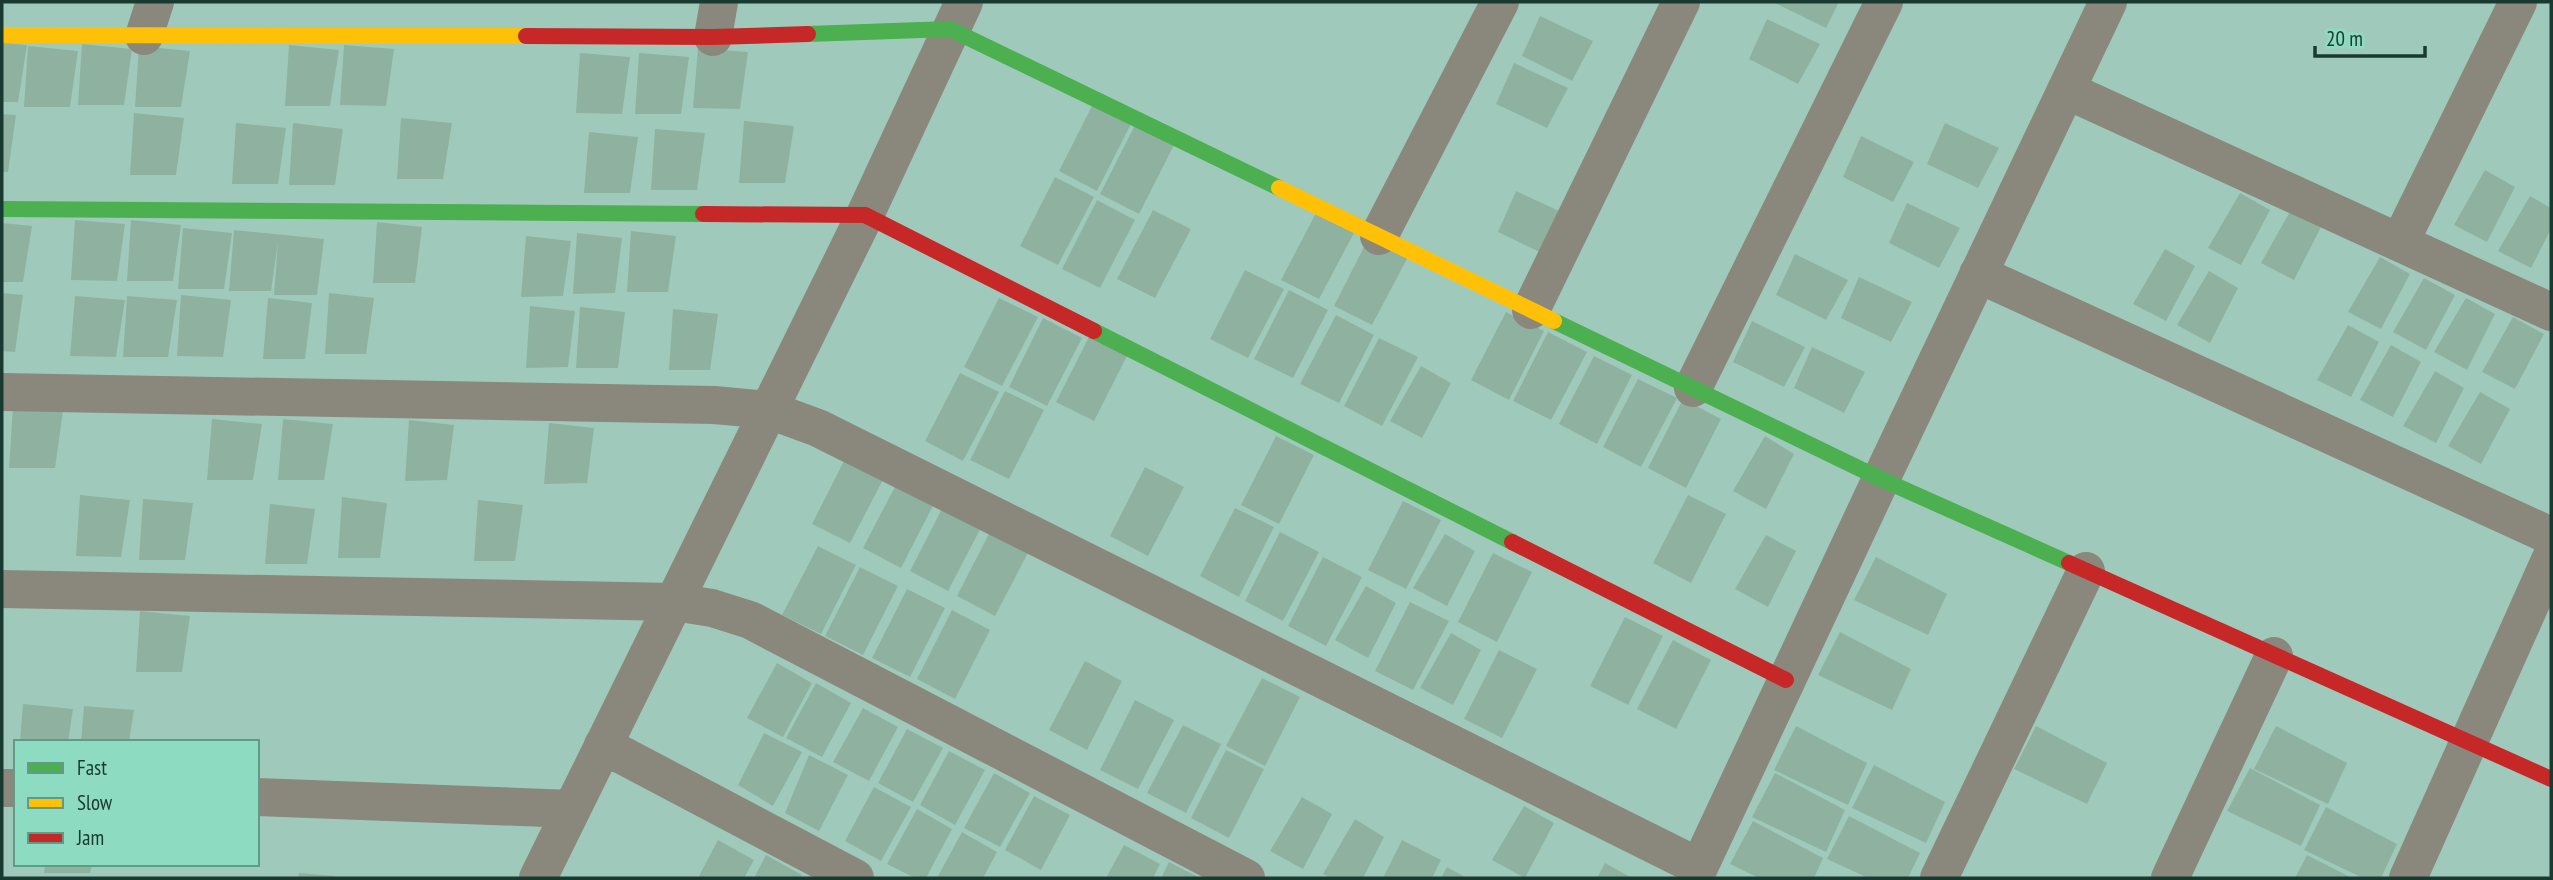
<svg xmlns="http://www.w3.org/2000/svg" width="2553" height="880" font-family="'PT Sans Narrow',sans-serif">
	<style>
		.building { fill: #8fb2a0 }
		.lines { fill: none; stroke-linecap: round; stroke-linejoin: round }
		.street { stroke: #8a887c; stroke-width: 38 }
		.fast { stroke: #4caf50; stroke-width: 16 }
		.slow { stroke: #ffc107; stroke-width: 16 }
		.jam { stroke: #c62828; stroke-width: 16 }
	</style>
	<rect width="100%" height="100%" fill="#9fcabb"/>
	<path class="building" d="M1773 2H1839L1826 28Z
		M1540 16 1593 41 1572 81 1522 56Z
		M1767 19 1820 44 1798 84 1749 59Z
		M2 43 27 45 18 102H2Z
		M82 44 132 49 124 105H78Z
		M289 45 339 50 330 106H285Z
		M344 45 394 49 386 106 340 105Z
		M28 46 78 51 70 107H24Z
		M139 46 190 51 181 107H135Z
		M698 48 748 52 740 109 693 108Z
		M580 53 630 57 622 114 576 113Z
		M639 53 689 57 681 114H635Z
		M1514 63 1568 88 1547 128 1496 104Z
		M1094 102 1132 122 1097 191 1059 171Z
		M134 113 184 118 176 175H130Z
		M2 114 16 115 8 172H2Z
		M401 118 452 123 443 179H397Z
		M744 121 794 126 785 183H739Z
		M236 123 286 128 278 184H232Z
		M293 123 343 129 335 185H289Z
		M1945 123 1999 148 1978 188 1927 164Z
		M1135 125 1174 145 1139 214 1100 194Z
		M655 129 705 133 697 190H651Z
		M589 132 638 137 630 193H584Z
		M1861 136 1914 162 1893 202 1843 177Z
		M2485 170 2515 187 2487 242 2454 225Z
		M1055 177 1094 197 1058 265 1020 246Z
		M1516 191 1570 216 1548 256 1498 232Z
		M2240 193 2270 210 2241 265 2208 248Z
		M2530 196 2551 208V229L2531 268 2498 251Z
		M1097 200 1135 220 1100 288 1062 269Z
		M1907 203 1960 228 1939 268 1889 243Z
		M2292 208 2322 225 2294 280 2261 263Z
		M1153 210 1191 229 1155 298 1117 279Z
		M1317 211 1355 231 1319 299 1281 280Z
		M75 220 125 224 117 281 71 280Z
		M131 220 181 225 173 281H127Z
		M377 222 422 227 415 283H373Z
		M2 223 32 226 23 282H2Z
		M183 228 232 233 224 289H178Z
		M234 230 324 239 317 295H274L278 242 271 291H229Z
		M631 231 676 236 668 292H627Z
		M577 233 622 238 615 293 573 294Z
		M526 236 571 241 563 296 521 297Z
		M1369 237 1408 257 1372 325 1334 306Z
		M2165 249 2195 266 2166 321 2133 304Z
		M1795 254 1848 280 1826 320 1776 295Z
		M2380 257 2410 274 2381 329 2348 312Z
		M1245 270 1284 289 1248 358 1210 339Z
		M2209 271 2238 288 2210 343 2177 325Z
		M1859 277 1912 302 1891 342 1841 318Z
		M2424 278 2455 295 2426 350 2393 332Z
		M1289 290 1328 310 1293 378 1254 359Z
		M2 293 23 295 15 352 2 351Z
		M329 293 374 298 366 354H325Z
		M181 295 231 300 223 357 177 356Z
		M75 296 125 300 116 357 70 356Z
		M127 296 177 300 168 357H123Z
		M268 298 312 303 305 359H263Z
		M999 298 1038 317 1002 386 964 367Z
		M2466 298 2495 314 2467 370 2434 352Z
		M530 306 575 311 568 367 526 368Z
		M580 307 625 312 618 368H576Z
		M673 309 718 314 710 370H669Z
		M1506 312 1544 331 1509 400 1471 380Z
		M1336 315 1374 335 1339 403 1300 384Z
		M2513 317 2544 334 2515 389 2482 372Z
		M1043 318 1082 338 1047 406 1009 387Z
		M1752 321 1805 347 1784 387 1733 362Z
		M2348 325 2379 342 2351 397 2317 380Z
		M1548 332 1587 352 1551 420 1513 401Z
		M1091 333 1129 352 1094 421 1056 402Z
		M1379 338 1418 357 1382 426 1344 406Z
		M2391 345 2421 362 2393 417 2360 400Z
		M1812 347 1865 372 1844 413 1794 388Z
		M1594 356 1632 375 1597 444 1559 424Z
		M1421 366 1451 383 1422 438 1390 421Z
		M2435 371 2464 388 2436 443 2403 426Z
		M960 373 999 392 963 461 925 441Z
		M1638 379 1677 398 1641 467 1603 447Z
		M1005 391 1044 410 1009 479 970 460Z
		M2480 392 2510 409 2481 464 2448 446Z
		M1683 399 1721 419 1686 488 1648 468Z
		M13 407 63 411 55 468H9Z
		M212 419 262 424 253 480H207Z
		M283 419 333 424 324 480H278Z
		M409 420 454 425 447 480 405 481Z
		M549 423 594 428 587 483 544 484Z
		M1276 436 1314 455 1279 524 1241 505Z
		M1765 436 1794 454 1766 509 1733 491Z
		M847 455 886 474 850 543 812 524Z
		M1145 467 1184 487 1148 556 1110 536Z
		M899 479 937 498 901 568 863 548Z
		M80 495 130 500 121 557 76 556Z
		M1688 495 1726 514 1691 583 1653 563Z
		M342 497 387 503 380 558H338Z
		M143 499 193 503 185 560H139Z
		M478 500 523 505 515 561H474Z
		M1403 501 1441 520 1406 589 1368 570Z
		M945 503 984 522 948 591 910 571Z
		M270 504 315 509 307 564H265Z
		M1235 508 1274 527 1239 597 1200 576Z
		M992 528 1031 547 995 616 957 596Z
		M1280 532 1319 552 1283 621 1245 601Z
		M1445 534 1475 551 1447 606 1413 588Z
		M1766 535 1796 551 1768 607 1735 589Z
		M818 546 856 565 821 634 782 615Z
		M1493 553 1532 572 1497 642 1458 622Z
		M1323 557 1362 577 1326 646 1288 626Z
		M1876 557 1947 594 1928 635 1854 600Z
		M860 567 898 586 863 655 825 636Z
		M1366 586 1396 603 1368 658 1335 640Z
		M907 589 945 608 910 677 872 658Z
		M1410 602 1449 621 1413 690 1375 671Z
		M952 610 990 630 955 699 917 679Z
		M140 611 190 616 182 672H136Z
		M1625 617 1663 636 1628 705 1590 686Z
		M1840 632 1911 669 1892 710 1818 675Z
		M1451 633 1481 650 1453 705 1420 688Z
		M1673 640 1711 660 1676 729 1637 709Z
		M1499 650 1537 669 1502 738 1464 719Z
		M1085 661 1122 681 1087 750 1049 730Z
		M777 663 812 683 783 737 747 718Z
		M1262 678 1300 697 1265 766 1226 746Z
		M816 683 851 703 822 757 786 738Z
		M1135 700 1174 720 1138 789 1100 770Z
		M23 704 73 709 68 742H20Z
		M84 706 134 710 129 742H81Z
		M863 708 898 727 869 781 833 762Z
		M1183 725 1221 744 1186 813 1147 793Z
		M1796 726 1867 763 1848 805 1774 770Z
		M2036 726 2107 763 2087 804 2014 769Z
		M2276 726 2347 763 2328 804 2254 769Z
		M907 729 943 748 913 802 878 783Z
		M764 733 802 752 773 806 738 785Z
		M1226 750 1264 769 1229 838 1191 818Z
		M949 751 985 770 955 825 920 805Z
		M809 755 848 775 819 831 785 813Z
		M1874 765 1945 802 1926 843 1852 808Z
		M2250 768 2320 805 2301 846 2227 811Z
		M994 773 1030 793 1000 847 964 828Z
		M1775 773 1845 810 1826 852 1752 817Z
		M874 787 911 807 881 861 845 841Z
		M1034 796 1070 815 1041 870 1005 850Z
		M1302 797 1332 814 1303 869 1270 851Z
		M1524 806 1554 823 1525 878 1492 860Z
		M2326 807 2397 844 2381 878H2363L2304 850Z
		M917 809 952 829 926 878H915L887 864Z
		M1849 816 1920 853 1908 878H1868L1827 859Z
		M1355 819 1384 837 1363 878H1331L1323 874Z
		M1753 821 1823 858 1814 878H1759L1730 864Z
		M962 832 997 852 983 878H937Z
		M718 840 754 860 744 878H698Z
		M1402 840 1441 860 1432 878H1383Z
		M1124 845 1160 864 1153 878H1106Z
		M766 855 802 875 800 878H754Z
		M2307 855 2352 878H2295Z
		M1169 862 1200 878H1161Z
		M1605 863 1632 878H1597Z
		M45 864H92L90 873H44Z
		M1447 867 1467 878H1441Z
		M299 873 335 876V878H298Z"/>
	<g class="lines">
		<path class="street" d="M144 36 155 2
			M713 37 719 2
			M2066 90 2551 312
			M1379 236 1500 2
			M2400 242 2518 2
			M1978 274 2551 536
			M1531 310 1681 2
			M1693 388 1884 2
			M2 392 714 405 769 410 818 428 1699 867
			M2 589 674 602 712 608 750 620 1246 878
			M603 745 855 878
			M2 788H16
			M257 797 572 809
			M538 878 865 215 964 2
			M1694 878 1881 479 2108 2
			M1939 878 2086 571
			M2170 878 2274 656
			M2408 878 2551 558"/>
		<path class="fast" d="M808 34 950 29 1279 188
			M2 209 703 214
			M1554 321 1881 479 2069 563
			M1094 331 1512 542"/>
		<path class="slow" d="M2 35 526 36
			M1279 188 1554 321"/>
		<path class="jam" d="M526 36 713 37 808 34
			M703 214 865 215 1094 331
			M1512 542 1786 680
			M2069 563 2551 779"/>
	</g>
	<rect width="2553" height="880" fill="none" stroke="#193a30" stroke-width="7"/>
	<rect x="14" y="740" width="245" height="126" fill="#8ddcc1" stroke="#5f9b87" stroke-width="2"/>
	<rect x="28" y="763" width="35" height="10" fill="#4caf50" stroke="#5f9b87" stroke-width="2"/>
	<text x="77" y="775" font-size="21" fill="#193a30">Fast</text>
	<rect x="28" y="798" width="35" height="10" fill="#ffc107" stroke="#5f9b87" stroke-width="2"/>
	<text x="77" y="810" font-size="21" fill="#193a30">Slow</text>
	<rect x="28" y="833" width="35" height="10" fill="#c62828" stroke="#5f9b87" stroke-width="2"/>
	<text x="77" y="845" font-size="21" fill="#193a30">Jam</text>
	<path d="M2315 46v10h110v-10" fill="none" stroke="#193a30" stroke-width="3.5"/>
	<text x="2326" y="46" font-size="21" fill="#193a30" stroke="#8ddcc1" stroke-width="5" paint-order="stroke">20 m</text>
</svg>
